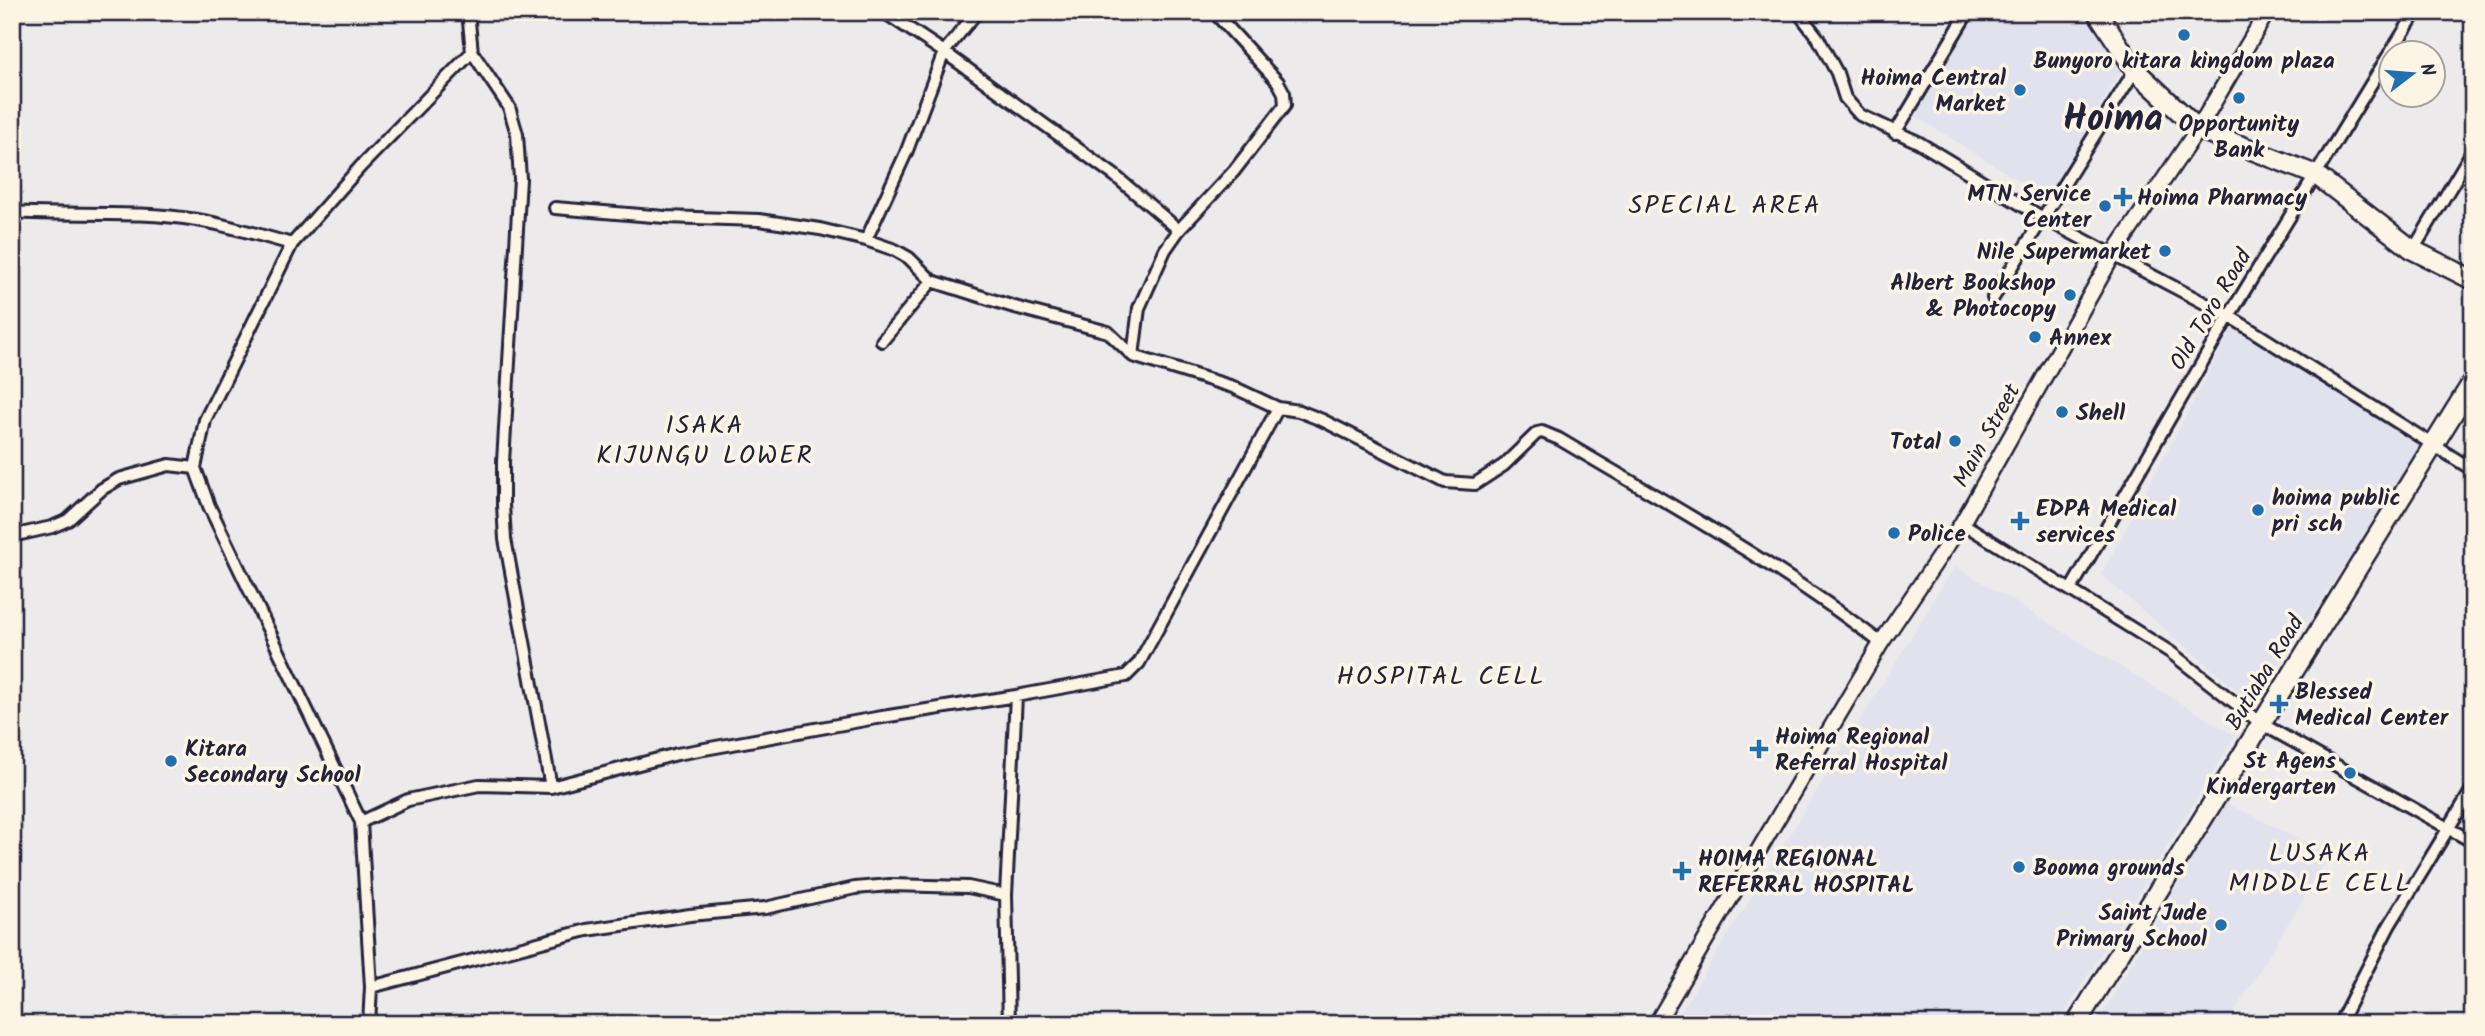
<svg xmlns="http://www.w3.org/2000/svg" width="2485" height="1036" font-family="Kalam,sans-serif">
	<style>
		.built { fill: #e1e2ee }
		.lines { fill: none; stroke-linecap: round; stroke-linejoin: round }
		.minor-casing { stroke: #22223b; stroke-width: 16 }
		.tertiary-casing { stroke: #22223b; stroke-width: 19 }
		.primary-casing { stroke: #22223b; stroke-width: 23 }
		.minor { stroke: #fcf5e5; stroke-width: 10 }
		.tertiary { stroke: #fcf5e5; stroke-width: 14 }
		.primary { stroke: #fcf5e5; stroke-width: 18 }
		.poi-dot { fill: #1f6fb2; stroke: #fcf5e5; stroke-width: 2.5 }
		.labels { text-anchor: middle; stroke-width: 7; stroke-linejoin: round; paint-order: stroke }
		.poi-label { font-size: 23px; font-weight: bold; fill: #22223b; stroke: #fcf5e5; text-anchor: start }
		.street-label { font-size: 23px; fill: #22223b; stroke: #fcf5e5 }
		.quarter-label { font-size: 26px; letter-spacing: 2px; fill: #22223b; stroke: #fcf5e5 }
		.town-label { font-size: 37px; font-weight: bold; fill: #22223b; stroke: #fcf5e5 }
	</style>
	<rect width="100%" height="100%" fill="#eceaea"/>
	<filter id="ink" filterUnits="userSpaceOnUse"><feTurbulence type="fractalNoise" baseFrequency=".0143" numOctaves="2"/><feDisplacementMap in="SourceGraphic" scale="14" xChannelSelector="R" yChannelSelector="G"/><feConvolveMatrix kernelMatrix="1 2 1 2 8 2 1 2 1" color-interpolation-filters="sRGB"/></filter>
	<g filter="url(#ink)">
		<path class="built" d="M1976 12H2099L2124 65 2047 198 1915 116Z
			M2234 325 2424 444 2253 704 2101 575Z
			M1955 566 2235 736 2058 1024H1673Z
			M2225 802 2330 855 2227 1024H2097Z"/>
		<g class="lines">
			<g class="minor-casing">
				<path id="minor" d="M468 12 472 52 509 107 517 134 520 179 503 462V505L505 539 551 787
					M884 12 944 52 1114 175 1179 230
					M1798 12 1818 38 1837 73 1845 98 1860 115 1918 142 2043 218 2229 316 2473 470
					M2391 52 2416 12
					M1895 133 1968 12
					M555 208 665 217 759 220 820 229 866 240 895 250 909 258 932 281 1011 306 1108 332 1133 356 1233 387 1278 408 1299 411 1322 420 1445 482 1475 484 1504 465 1537 433 1542 432 1559 439C1668 504 1781 565 1881 643
					M12 212C74 216 136 210 197 220 229 225 261 236 292 244
					M866 240 906 153 944 52 977 12
					M2413 250 2473 150
					M1993 298 2135 70
					M882 341 932 281
					M1133 356 1139 308 1165 250 1179 230 1234 171 1285 105 1284 93 1278 82 1214 12
					M1962 523 2170 652 2262 724 2473 842
					M12 536 52 527 68 520 102 489 119 479 169 465 195 468
					M2071 589 2229 316 2390 53
					M361 822 408 800 479 785 551 787 677 754 876 718 1016 696 1126 676 1139 663 1278 408
					M371 987 587 930 690 915 765 908 855 888 890 885 968 887 1006 895
					M369 1024 371 987 361 822 209 506 195 468 205 420 292 244 361 166 472 52
					M1009 1024 1006 895 1016 696
					M2339 1024 2389 926 2473 788"/>
			</g>
			<g class="tertiary-casing">
				<path id="tertiary" d="M1656 1024 1881 643 1962 523 2113 255 2198 129 2267 12"/>
			</g>
			<g class="primary-casing">
				<path id="primary" d="M2097 12 2135 70 2198 129 2316 175 2413 250 2473 280
					M2076 1024 2473 381"/>
			</g>
			<use href="#minor" class="minor"/>
			<use href="#tertiary" class="tertiary"/>
			<use href="#primary" class="primary"/>
		</g>
	</g>
	<g class="poi-dot">
		<circle cx="2184" cy="35" r="7"/>
		<circle cx="2020" cy="90" r="7"/>
		<circle cx="2239" cy="98" r="7"/>
		<path d="M2119.5 186.5h7v7h7v7h-7v7h-7v-7h-7v-7h7z"/>
		<circle cx="2105" cy="206" r="7"/>
		<circle cx="2165" cy="251" r="7"/>
		<circle cx="2070" cy="295" r="7"/>
		<circle cx="2035" cy="337" r="7"/>
		<circle cx="2062" cy="412" r="7"/>
		<circle cx="1955" cy="441" r="7"/>
		<circle cx="2258" cy="510" r="7"/>
		<path d="M2016.5 510.5h7v7h7v7h-7v7h-7v-7h-7v-7h7z"/>
		<circle cx="1894" cy="533" r="7"/>
		<path d="M2275.5 693.5h7v7h7v7h-7v7h-7v-7h-7v-7h7z"/>
		<path d="M1755.5 738.5h7v7h7v7h-7v7h-7v-7h-7v-7h7z"/>
		<circle cx="171" cy="761" r="7"/>
		<circle cx="2350" cy="773" r="7"/>
		<circle cx="2019" cy="867" r="7"/>
		<path d="M1678.5 860.5h7v7h7v7h-7v7h-7v-7h-7v-7h7z"/>
		<circle cx="2221" cy="925" r="7"/>
	</g>
	<g class="labels">
		<g class="poi-label">
			<text x="2184" y="68" text-anchor="middle">Bunyoro kitara kingdom plaza</text>
			<text x="2006" y="85" text-anchor="end">Hoima Central<tspan x="2006" dy="26">Market</tspan></text>
			<text x="2239" y="131" text-anchor="middle">Opportunity<tspan x="2239" dy="26">Bank</tspan></text>
			<text x="2091" y="201" text-anchor="end">MTN Service<tspan x="2091" dy="26">Center</tspan></text>
			<text x="2137" y="205">Hoima Pharmacy</text>
			<text x="2151" y="259" text-anchor="end">Nile Supermarket</text>
			<text x="2056" y="290" text-anchor="end">Albert Bookshop<tspan x="2056" dy="26">&amp; Photocopy</tspan></text>
			<text x="2049" y="345">Annex</text>
			<text x="2076" y="420">Shell</text>
			<text x="1941" y="449" text-anchor="end">Total</text>
			<text x="2272" y="505">hoima public<tspan x="2272" dy="26">pri sch</tspan></text>
			<text x="2036" y="516">EDPA Medical<tspan x="2036" dy="26">services</tspan></text>
			<text x="1908" y="541">Police</text>
			<text x="2295" y="699">Blessed<tspan x="2295" dy="26">Medical Center</tspan></text>
			<text x="1775" y="744">Hoima Regional<tspan x="1775" dy="26">Referral Hospital</tspan></text>
			<text x="185" y="756">Kitara<tspan x="185" dy="26">Secondary School</tspan></text>
			<text x="2336" y="768" text-anchor="end">St Agens<tspan x="2336" dy="26">Kindergarten</tspan></text>
			<text x="1698" y="866">HOIMA REGIONAL<tspan x="1698" dy="26">REFERRAL HOSPITAL</tspan></text>
			<text x="2033" y="875">Booma grounds</text>
			<text x="2207" y="920" text-anchor="end">Saint Jude<tspan x="2207" dy="26">Primary School</tspan></text>
		</g>
		<g class="street-label">
			<text transform="translate(2210 309) rotate(-59)" y="8">Old Toro Road</text>
			<text transform="translate(1986 435) rotate(-61)" y="8">Main Street</text>
			<text transform="translate(2264 672) rotate(-59)" y="8">Butiaba Road</text>
		</g>
		<g class="quarter-label">
			<text x="1725" y="213">SPECIAL AREA</text>
			<text x="705" y="433">ISAKA<tspan x="705" dy="30">KIJUNGU LOWER</tspan></text>
			<text x="1441" y="684">HOSPITAL CELL</text>
			<text x="2320" y="861">LUSAKA<tspan x="2320" dy="30">MIDDLE CELL</tspan></text>
		</g>
		<g class="town-label">
			<text x="2113" y="130">Hoima</text>
		</g>
	</g>
	<rect width="2485" height="1036" fill="none" stroke="#fcf5e5" stroke-width="42"/>
	<rect x="21" y="21" width="2443" height="994" fill="none" stroke="#22223b" stroke-width="2.5" filter="url(#ink)"/>
	<g transform="translate(2412 74) rotate(74)"><circle r="33" fill="#fcf5e5" stroke="#a5a1a1" stroke-width="2"/>
	<path d="M0-5L12 26L0 18L-12 26Z" fill="#1f6fb2"/>
	<text y="-10" font-size="19" font-weight="bold" text-anchor="middle" fill="#22223b">N</text>
	</g>
</svg>
